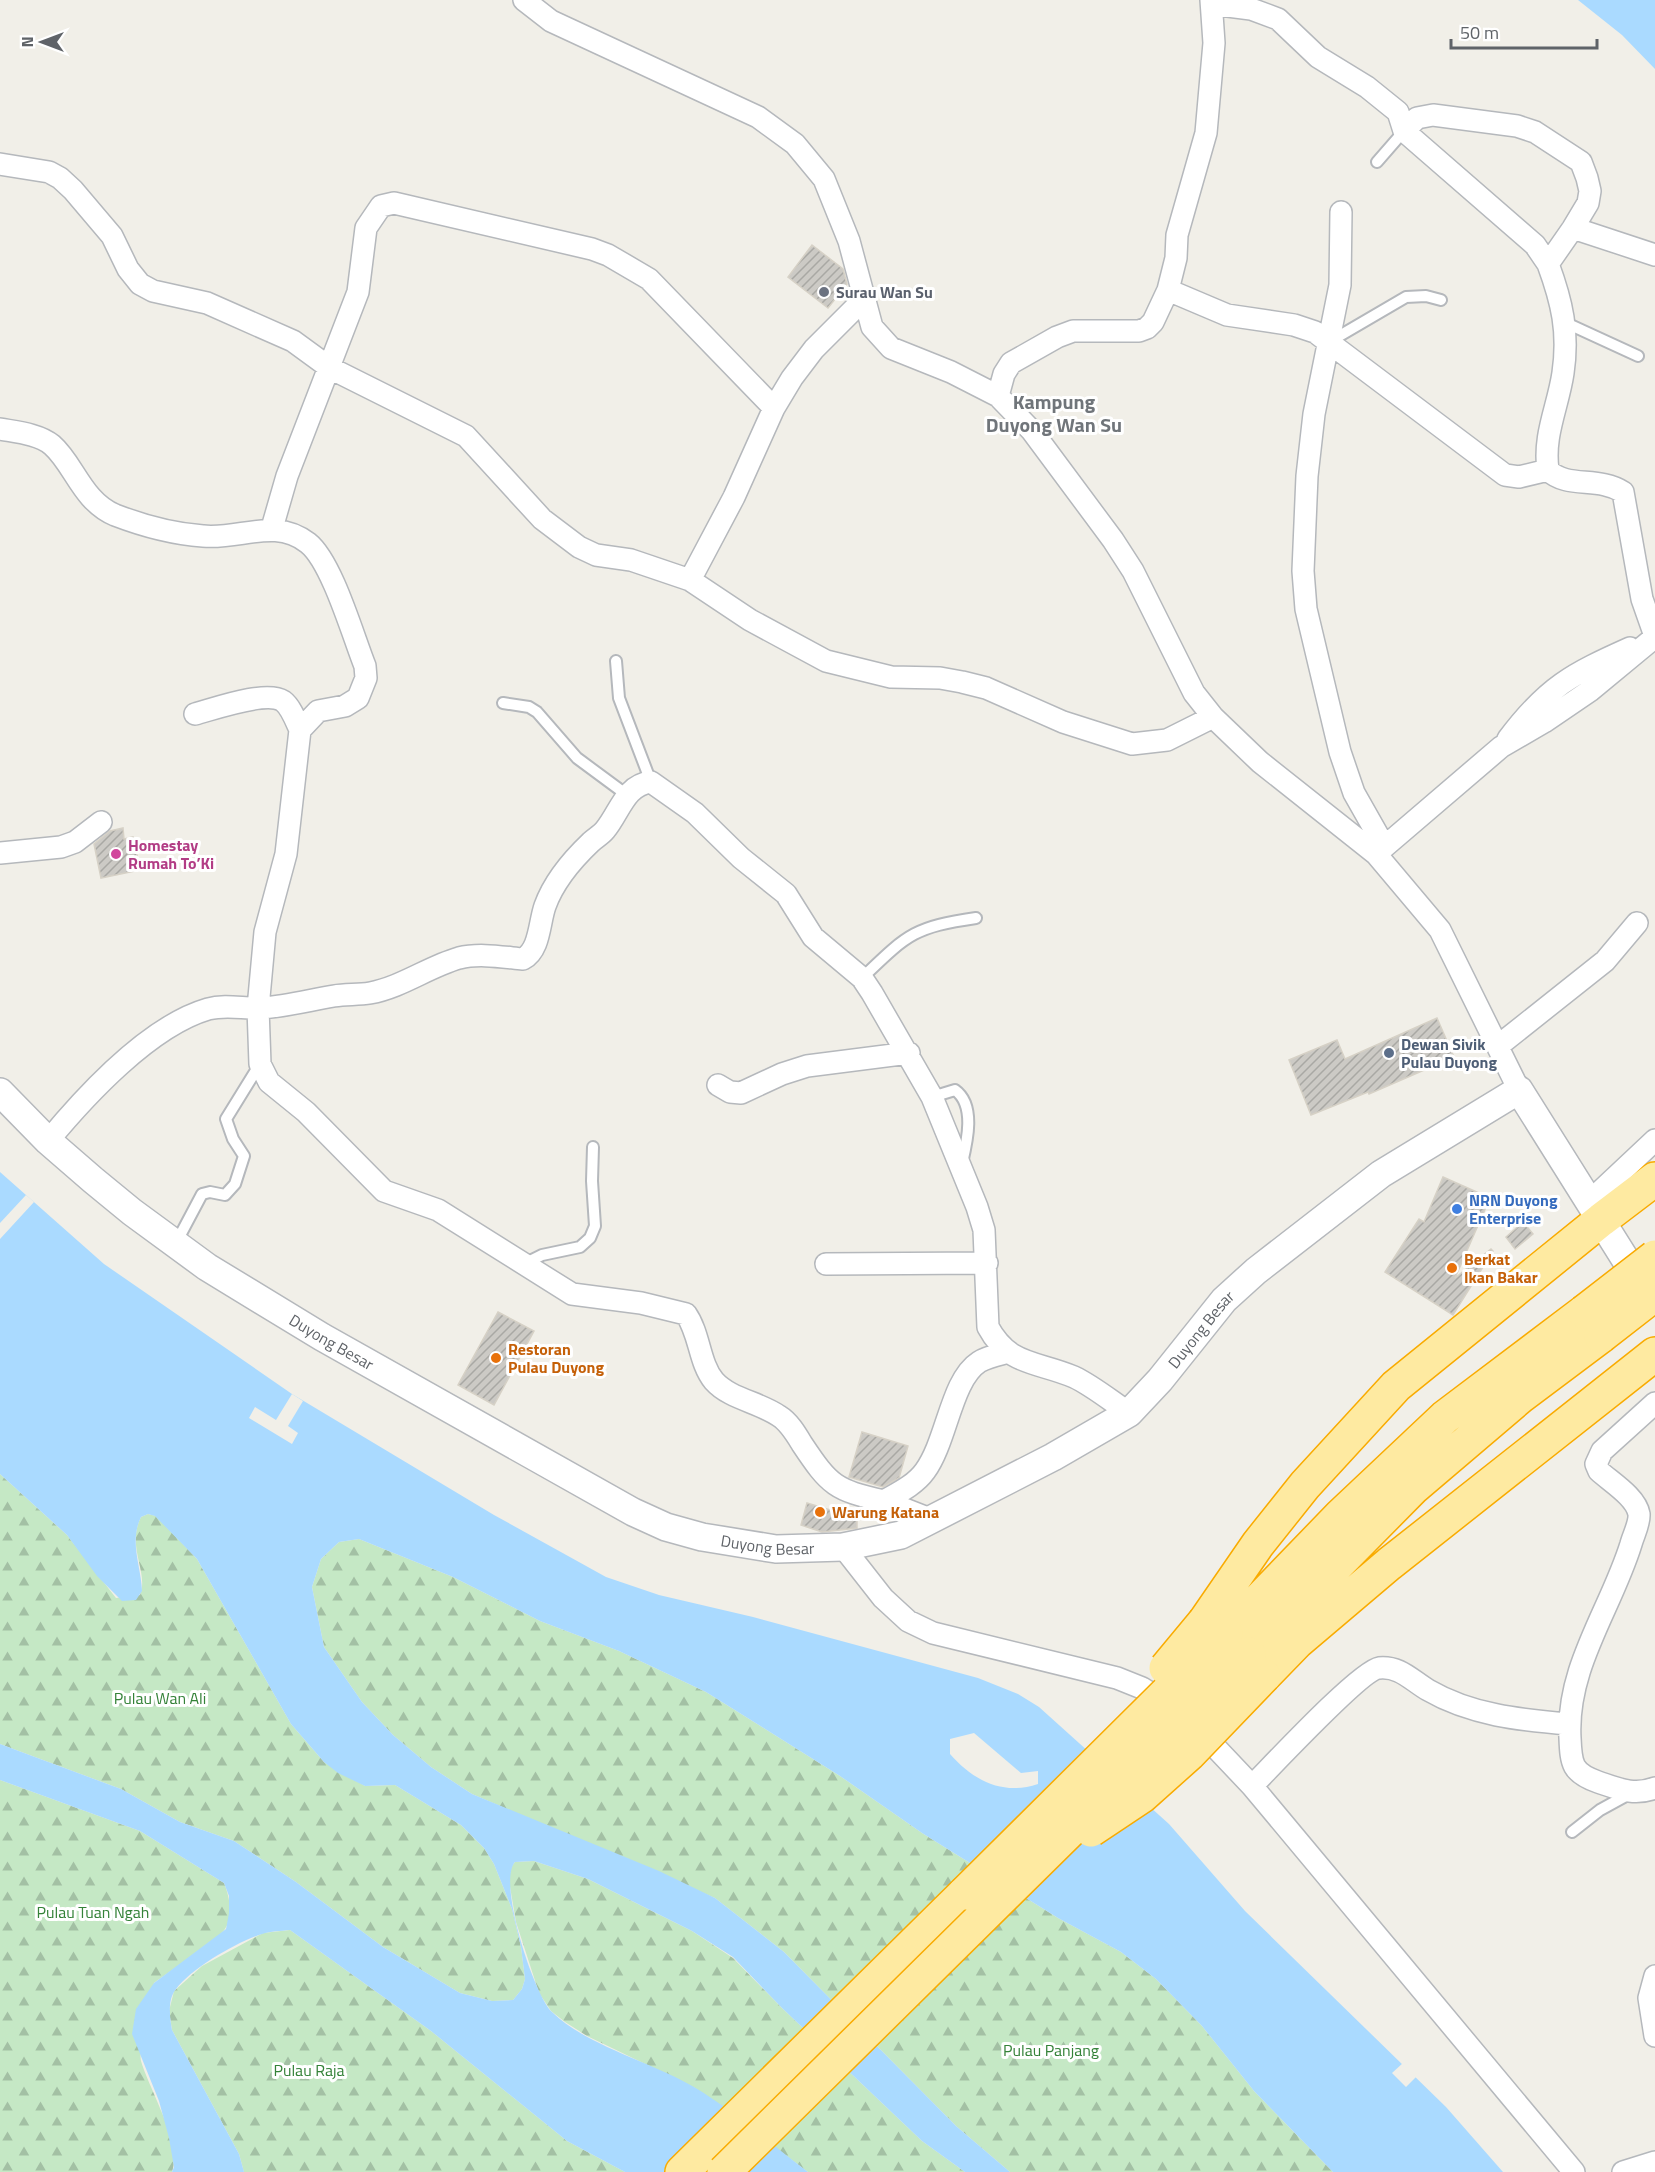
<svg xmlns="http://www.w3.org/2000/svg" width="1655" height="2172" font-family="'Titillium Web',sans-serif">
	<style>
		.forest { fill: url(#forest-firs) }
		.water { fill: #aadaff; fill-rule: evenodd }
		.pier { fill: #f1efe8 }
		.building { fill: url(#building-hatch); stroke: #d6d1c6; stroke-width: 1.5 }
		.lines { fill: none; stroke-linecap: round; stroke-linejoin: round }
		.service-casing { stroke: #b5b8bc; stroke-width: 14 }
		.minor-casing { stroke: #b5b8bc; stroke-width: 24 }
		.tertiary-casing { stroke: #b5b8bc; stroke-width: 30 }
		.trunk-casing { stroke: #f9ab00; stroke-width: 36 }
		.service { stroke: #fff; stroke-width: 10 }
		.minor { stroke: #fff; stroke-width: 21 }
		.tertiary { stroke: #fff; stroke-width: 27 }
		.trunk { stroke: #feeaa1; stroke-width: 33 }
		.trunk-bridge-casing { stroke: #f9ab00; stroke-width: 36; stroke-linecap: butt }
		.trunk-bridge { stroke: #feeaa1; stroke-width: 33 }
		.worship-dot { fill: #6b7280; stroke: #fff; stroke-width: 2 }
		.hotel-dot { fill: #d1479c; stroke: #fff; stroke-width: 2 }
		.service-dot { fill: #5c6f8a; stroke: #fff; stroke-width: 2 }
		.shop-dot { fill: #3f7fe0; stroke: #fff; stroke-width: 2 }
		.food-dot { fill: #e8710a; stroke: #fff; stroke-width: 2 }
		.labels { text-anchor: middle; stroke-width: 6; stroke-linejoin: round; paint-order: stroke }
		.worship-label { font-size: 16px; font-weight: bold; fill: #5b616d; stroke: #fff; text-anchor: start }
		.hotel-label { font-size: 16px; font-weight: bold; fill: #b23c85; stroke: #fff; text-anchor: start }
		.service-label { font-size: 16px; font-weight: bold; fill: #4e5e75; stroke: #fff; text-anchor: start }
		.shop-label { font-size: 16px; font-weight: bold; fill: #366cbe; stroke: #fff; text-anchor: start }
		.food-label { font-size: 16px; font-weight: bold; fill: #c56008; stroke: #fff; text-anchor: start }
		.street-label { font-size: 16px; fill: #5f6368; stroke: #fff }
		.park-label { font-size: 16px; fill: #348238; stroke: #fff }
		.quarter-label { font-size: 20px; font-weight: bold; fill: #70757a; stroke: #fff }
	</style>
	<defs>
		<pattern id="forest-firs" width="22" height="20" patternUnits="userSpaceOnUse" patternTransform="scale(1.5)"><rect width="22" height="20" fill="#c5e8c5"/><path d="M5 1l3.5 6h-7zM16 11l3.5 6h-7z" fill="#a3c0a4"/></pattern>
		<pattern id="building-hatch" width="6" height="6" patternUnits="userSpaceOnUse" patternTransform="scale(1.5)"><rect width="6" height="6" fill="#cccac5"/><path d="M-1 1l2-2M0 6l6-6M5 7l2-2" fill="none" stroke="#a9a8a4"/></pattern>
	</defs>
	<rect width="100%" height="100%" fill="#f1efe8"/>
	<path class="forest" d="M0 1474 67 1535 116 1598 140 1595C149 1572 126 1547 141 1517L148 1514 156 1516 197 1559 291 1724 324 1762 365 1786 395 1785 461 1825 484 1848 494 1864 512 1909 521 1947 525 1979 522 1989 513 2000 492 2001 460 1993 383 1947 296 1882 234 1841 180 1822 121 1789 0 1744Z
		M359 1539 453 1577 540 1621 619 1651 706 1692 840 1776 922 1833 1058 1918 1121 1952 1156 1979 1202 2026 1254 2091 1333 2172H1010L956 2126 784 1952 715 1898 472 1794 431 1767 393 1735 362 1702 324 1647 312 1587 321 1559 339 1542Z
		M0 1780 140 1831 224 1883C229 1895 234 1916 225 1929 218 1940 167 1973 154 1983 151 1998 138 2050 141 2061 149 2089 182 2143 172 2172H0Z
		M534 1861 588 1879 692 1931 733 1958 782 2008 922 2141 965 2172H808L695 2088 587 2036 565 2022 551 2011 539 1993 516 1922 509 1881 511 1867 515 1862Z
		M290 1930 431 2031 567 2141 625 2172H244L239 2154 172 2030 169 2011 174 1991 202 1966 263 1933Z"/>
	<path class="water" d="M1578 0H1655V69L1622 35Z
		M0 1172 104 1264 292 1394 494 1515 606 1577 659 1595 753 1617 978 1678 1018 1694 1039 1707 1169 1824 1245 1911 1446 2107 1503 2172H1333L1254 2091 1202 2026 1156 1979 1121 1952 1058 1918 922 1833 840 1776 706 1692 619 1651 540 1621 453 1577 359 1539 339 1542 321 1559 312 1587 324 1647 362 1702 393 1735 431 1767 472 1794 659 1871 715 1898 784 1952 956 2126 1010 2172H965L922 2141 782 2008 733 1957 692 1931 588 1879 534 1861 515 1862C497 1882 534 1995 552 2012 587 2046 652 2062 694 2087 734 2111 771 2144 808 2172H625L567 2141 431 2031 290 1930C281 1931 271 1931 262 1934 237 1942 192 1968 176 1989 167 2000 170 2018 172 2030L239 2154 244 2172H172L174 2167 169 2138 159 2101 132 2034 136 2009 154 1983 226 1929 229 1913V1896L224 1883 140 1831 0 1780V1744L121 1789 180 1822 234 1841 296 1882 383 1947 460 1993 492 2001 513 2000 522 1989 525 1979 521 1947 512 1909 494 1864 484 1848 461 1825 395 1785 365 1786 338 1773 324 1762 291 1724 197 1559 155 1516 148 1514 141 1517C129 1542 141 1565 142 1591L136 1600 122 1601 97 1576 67 1535 0 1474ZM974 1733 1021 1773 1038 1771V1784C1002 1796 973 1780 950 1754V1739Z"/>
	<path class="pier" d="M26 1195 34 1202 0 1239V1223Z
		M292 1394 303 1401 288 1426 298 1433 292 1444 249 1418 255 1407 276 1420Z
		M1403 2063 1416 2077 1406 2087 1392 2073Z"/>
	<path class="building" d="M812 245 843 269 847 284 828 308 788 277Z
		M123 828 124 839 133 837 140 870 101 878 94 844 110 831Z
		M1437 1018 1454 1057 1369 1094 1368 1092 1311 1115 1289 1060 1337 1040 1345 1059Z
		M1443 1177 1490 1198 1455 1278 1491 1249 1493 1251 1453 1315 1385 1272 1419 1219 1424 1222Z
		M1523 1222 1533 1234 1515 1249 1506 1237Z
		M498 1312 534 1331 494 1405 458 1385Z
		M862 1432 908 1446 899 1478 883 1487 849 1477Z
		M807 1503 857 1518V1528L822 1532 801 1525Z"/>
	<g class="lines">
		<g class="service-casing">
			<path id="service" d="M1377 162 1404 131
				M1564 322 1638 356
				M1329 342 1406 297 1426 296 1441 300
				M616 661 619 698 651 782
				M503 703 529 707 537 712 577 758 627 795
				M862 978C907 935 913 927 976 918
				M932 1097 955 1090C976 1105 967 1142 962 1163
				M175 1245 202 1194 210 1192 225 1195 235 1184 244 1156 233 1139 226 1119 260 1064
				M524 1264 542 1255 580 1247 590 1238 595 1226 592 1181 593 1147
				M1572 1832 1600 1810 1631 1793"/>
		</g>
		<g class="minor-casing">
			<path id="minor" d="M524 0 551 21 758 117 795 144 824 179 849 241 872 327 891 348 951 372 998 396 1032 431 1113 540 1133 571 1194 693 1213 717 1260 762 1376 854 1440 930 1519 1090
				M1212 4 1251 9 1278 19 1318 57 1367 87 1398 112 1404 131 1535 245 1548 264 1573 228 1655 255
				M1404 131 1417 118 1433 115 1517 126 1535 132 1581 162 1587 178 1590 191 1588 203 1573 228
				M0 164 49 172 60 178 73 190 112 236 128 269 140 284 153 291 207 303 293 341 330 368 466 436 542 519 579 547 596 555 631 560 690 580 750 620 826 661 891 677 940 678 962 682 986 688 1063 722 1132 744 1167 740 1213 717
				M1341 212 1340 285 1314 414 1307 476 1303 571 1306 609 1340 752 1354 793 1384 846
				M1168 290 1227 315 1294 325 1315 332 1505 475 1519 477 1548 470C1567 489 1598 476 1623 492L1642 599 1655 636
				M998 396 1004 374 1011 363 1057 337 1073 331H1139L1147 328 1153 322 1168 290 1176 258 1177 235 1206 133 1214 43 1211 0
				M0 429C16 432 39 434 52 445 74 464 82 501 115 515 141 525 175 534 203 536 240 540 275 517 308 543 332 562 353 636 365 666L366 678 358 698 345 706 318 711 300 730 286 854 265 932 258 1008 260 1064 269 1082 306 1112 384 1191 438 1210 572 1294 641 1303 686 1314C700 1334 699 1363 714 1381 730 1399 759 1402 779 1416 789 1422 796 1434 802 1444 830 1486 835 1490 884 1501
				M1548 470C1543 435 1558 407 1563 373 1569 332 1562 302 1548 264
				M272 528 287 476 358 292 366 228 381 206 394 203 592 249 608 255 649 279 774 408
				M690 580 734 497 774 408 792 378 814 349 864 299
				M195 714C214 709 266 690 283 701 291 707 296 721 300 730
				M1508 739C1547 687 1572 674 1630 648
				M0 853 61 847 75 842 101 822
				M1376 854 1501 747 1544 722 1591 690 1655 637
				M1498 1046 1605 961 1637 923
				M718 1085 730 1092 741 1093 782 1074 807 1066 909 1053
				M48 1141C86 1095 150 1026 208 1009 226 1004 244 1009 262 1008 287 1006 310 1000 334 996 346 994 358 995 370 993 402 987 428 967 459 958 479 953 502 957 523 959 540 950 539 923 545 906 554 881 572 860 591 842 595 838 601 835 605 830 620 812 625 785 651 782L695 813 741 858 786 894 813 937 862 978 872 993 932 1097 977 1207 984 1230 988 1327C1009 1366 1036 1361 1074 1377 1093 1386 1111 1401 1129 1413
				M1589 1202 1655 1140
				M826 1264 987 1263
				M1655 1403 1602 1451 1596 1464 1599 1471C1611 1482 1636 1497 1639 1514 1640 1523 1633 1536 1631 1544 1611 1609 1566 1667 1570 1738 1571 1764 1572 1773 1598 1782 1619 1789 1634 1796 1655 1788
				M930 1519 884 1501C898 1493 915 1485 925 1471 947 1441 951 1380 979 1362 987 1357 997 1355 1005 1353
				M843 1547 883 1598 908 1621 933 1633 1117 1678 1142 1688 1169 1705
				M1198 1729 1252 1786 1574 2172
				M1252 1786C1271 1767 1360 1671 1379 1668 1400 1666 1411 1680 1428 1690 1471 1715 1520 1720 1569 1724
				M1655 1976 1649 1998 1655 2036
				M1623 2172 1655 2162"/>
		</g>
		<g class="tertiary-casing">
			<g id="tertiary">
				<path id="s1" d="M0 1092 48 1141 93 1180 132 1212 207 1267 322 1337 633 1512 666 1527 702 1537 776 1549 843 1547 901 1535 1053 1457 1129 1413 1160 1380 1224 1300 1256 1271 1381 1174 1519 1090 1644 1289"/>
			</g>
		</g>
		<g class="trunk-casing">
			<path id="trunk" d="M1205 1621 1258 1544 1305 1485 1396 1386 1601 1220 1655 1179
				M1226 1634 1341 1515 1445 1417 1584 1312
				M1249 1654 1413 1488 1521 1396 1601 1336
				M1264 1676 1297 1642 1389 1564 1655 1354
				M682 2172 965 1893"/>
		</g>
		<use href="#service" class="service"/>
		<use href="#minor" class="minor"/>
		<use href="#tertiary" class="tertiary"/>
		<use href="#trunk" class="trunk"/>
		<g class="trunk-bridge-casing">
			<path id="trunk-bridge" d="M1584 1312 1655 1257
				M1601 1336 1655 1294
				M1166 1668 1205 1621
				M1091 1830 1142 1796 1189 1754 1264 1676
				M965 1893 1226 1634
				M724 2172 1249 1654"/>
		</g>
		<use href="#trunk-bridge" class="trunk-bridge"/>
	</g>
	<circle class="worship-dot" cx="824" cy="292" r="6"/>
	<circle class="hotel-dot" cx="116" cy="854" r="6"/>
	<circle class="service-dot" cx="1389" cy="1053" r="6"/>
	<circle class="shop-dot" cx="1457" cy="1209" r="6"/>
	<g class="food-dot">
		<circle cx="1452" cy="1268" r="6"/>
		<circle cx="496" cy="1358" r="6"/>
		<circle cx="820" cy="1512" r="6"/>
	</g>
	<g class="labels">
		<g class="worship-label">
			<text x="836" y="298">Surau Wan Su</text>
		</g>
		<g class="hotel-label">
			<text x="128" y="851">Homestay<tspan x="128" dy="18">Rumah To’Ki</tspan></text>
		</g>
		<g class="service-label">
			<text x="1401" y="1050">Dewan Sivik<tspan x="1401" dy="18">Pulau Duyong</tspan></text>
		</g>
		<g class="shop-label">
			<text x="1469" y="1206">NRN Duyong<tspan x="1469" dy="18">Enterprise</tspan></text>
		</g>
		<g class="food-label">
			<text x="1464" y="1265">Berkat<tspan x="1464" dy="18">Ikan Bakar</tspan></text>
			<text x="508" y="1355">Restoran<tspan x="508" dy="18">Pulau Duyong</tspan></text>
			<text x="832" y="1518">Warung Katana</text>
		</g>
		<g class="street-label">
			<text dy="6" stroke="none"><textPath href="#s1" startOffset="1407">Duyong Besar</textPath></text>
			<text dy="6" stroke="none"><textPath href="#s1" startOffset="417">Duyong Besar</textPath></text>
			<text dy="6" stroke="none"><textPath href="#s1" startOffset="903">Duyong Besar</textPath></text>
		</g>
		<g class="park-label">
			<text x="160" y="1704">Pulau Wan Ali</text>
			<text x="93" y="1918">Pulau Tuan Ngah</text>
			<text x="1051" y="2056">Pulau Panjang</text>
			<text x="309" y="2076">Pulau Raja</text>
		</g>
		<g class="quarter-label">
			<text x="1054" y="409">Kampung<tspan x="1054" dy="23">Duyong Wan Su</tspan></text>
		</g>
	</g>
	<g transform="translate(42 42) rotate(270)" stroke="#ffffff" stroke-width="4.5" paint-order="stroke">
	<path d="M0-4.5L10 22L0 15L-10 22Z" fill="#5f6368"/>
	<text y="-9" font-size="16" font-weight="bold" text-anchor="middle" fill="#5f6368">N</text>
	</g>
	<path d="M1451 39v9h146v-9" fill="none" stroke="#5f6368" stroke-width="3"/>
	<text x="1460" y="39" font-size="18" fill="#5f6368" stroke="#ffffff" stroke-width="4.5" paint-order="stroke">50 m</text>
</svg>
